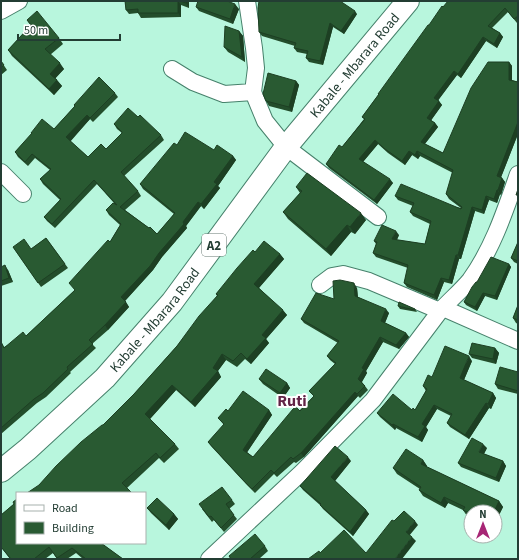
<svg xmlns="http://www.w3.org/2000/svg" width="519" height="560" font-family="'Source Sans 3',sans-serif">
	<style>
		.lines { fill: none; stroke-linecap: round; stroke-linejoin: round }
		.minor-casing { stroke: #46816b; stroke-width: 18 }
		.primary-casing { stroke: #46816b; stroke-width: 24 }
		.minor { stroke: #fff; stroke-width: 16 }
		.primary { stroke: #fff; stroke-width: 22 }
		.wall { fill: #234d2b }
		.shaded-wall { fill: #1d3f23 }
		.building { fill: #295a32; stroke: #1d3f23 }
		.labels { text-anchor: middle; stroke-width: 4; stroke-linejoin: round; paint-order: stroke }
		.shield { fill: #fff; stroke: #657770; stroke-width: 1 }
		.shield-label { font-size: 13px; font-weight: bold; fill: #233d33 }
		.street-label { font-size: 14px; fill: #233d33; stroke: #fff }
		.quarter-label { font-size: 16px; font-weight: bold; fill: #612346; stroke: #fff }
	</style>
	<rect width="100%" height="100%" fill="#b8f6dd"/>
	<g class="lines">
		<g class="minor-casing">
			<path id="minor" d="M247 1 254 48 256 68 253 92 265 121 286 147 378 217
				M1 11 19 1
				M172 69 193 82 224 94 253 92
				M1 172 23 194
				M320 285 332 276 343 274 369 281 440 311
				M443 308 518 341
				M209 559 302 472 373 400 440 311C450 300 461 291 470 280 493 248 505 211 518 174"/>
		</g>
		<g class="primary-casing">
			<g id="primary">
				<path id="s1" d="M1 471 28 449 105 378 172 302 286 147 408 1"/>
			</g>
		</g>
		<use href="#minor" class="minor"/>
		<use href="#primary" class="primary"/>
	</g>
	<path class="wall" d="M125 1H189V8L181 5V17L141 18 138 13 129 14 126 10Z
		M518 1V22L517 23 508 12 492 28 500 33 503 37 497 48 486 41 461 78 457 75 438 100 442 105 431 120 435 123 438 127 425 144 443 153 509 62 512 66V80L518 82V134L501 177 502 178 505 182 501 195 500 194 497 203 489 200 484 214 475 211 461 259H459L452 284 444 282 437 300 407 287 404 283 408 268 376 257 373 253 376 244 374 241 399 235 397 240 425 244 430 224 413 216 410 212 413 206 398 200 395 196 461 208 449 199 446 194 453 173 420 156 418 159 412 155 405 165 388 153 378 144 363 162 393 183 377 204 329 168 326 164 342 147 364 119 362 117 443 7Z
		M196 7 239 9 233 24 199 11Z
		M357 14 344 34 333 27 323 65 309 62 306 58 307 54 297 52 294 48 295 46 262 36 259 32Z
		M27 20 59 38 63 44 50 55 64 69 55 78 62 86 54 95 12 56 8 50 31 26Z
		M239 31 243 36 245 62 228 52 224 47Z
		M1 61 7 70 1 75Z
		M296 81 299 85 292 112 269 106 266 101Z
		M115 93 118 97 93 122 90 119 70 141 88 157 106 149 122 133 117 129 114 124 161 135 164 140 124 176 138 191 141 196 125 210 157 234 174 214 143 189 140 184 177 145 214 150 233 156 236 160 218 186 220 188 204 209 201 206 186 226 187 228 162 257 153 270 125 301 129 307 108 330 92 344 96 348 70 372 71 373 46 397 37 403 1 434V341L4 347 26 336 75 290 110 242 120 225 109 215 106 210 114 203 97 184 55 228 47 221 44 217 60 200 43 184 40 179 50 170 35 158 28 166 18 157 15 152 32 134 31 133 54 129 75 106 74 105Z
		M296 187 366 220 355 234 351 232 331 256 288 219 283 212 300 193Z
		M46 238 68 268 41 287 13 247 31 249Z
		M518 242V264L514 262 511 258Z
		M255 252 280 254 284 259 259 288 287 315 266 339 269 343 251 364 245 359 237 367 226 360 218 371 221 377 195 407 176 390 150 419 175 444 179 449 164 463 159 458 127 488 39 485 103 425 134 394 177 346 217 296 216 294Z
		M509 264 511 267 497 300 485 296 477 311 466 305 464 302 477 282Z
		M1 267 8 270 13 282 1 286Z
		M357 288 358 297 389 313 385 323 406 333 409 337 399 349 383 342 366 371 367 373 362 382 368 390 360 398 358 396 304 457 296 463 294 462 277 477 274 474 255 493 246 484 211 446 208 442 224 425 218 418 228 411 269 410 272 415 247 452 253 457 314 396 309 391 335 364 330 360 327 356 338 343 304 323 301 319 334 299Z
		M518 305V324L516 323 513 318Z
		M398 306 415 309 417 312 400 309Z
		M495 348 499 353 496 364 472 358 469 354Z
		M472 361 464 380 493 393 496 398 491 409 489 408 469 439 450 427 447 423 451 416 437 409 426 427 428 430 422 442 396 428 395 430 380 417 377 413 415 410 426 391 423 386 432 377Z
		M518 372V394L498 389 495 384Z
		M259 379 287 383 290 388 283 398 263 384Z
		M487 448 484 454 503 461 506 466 499 482 461 467 458 463Z
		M423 460 427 466V467L499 501 503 507 495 523V512H471V518L467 516 463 510 448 503 445 508 423 496 419 490 420 489 397 474 393 468Z
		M351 461 335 481 366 510 369 514 353 536 323 509 320 505 303 490 300 486Z
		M17 499V543H103L102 544 123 559H83L76 553 67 559H57L53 553 45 559H10L1 547V515L14 504Z
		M232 500 235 504 229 509 237 519 224 532 214 520 212 522 202 509Z
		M147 508 174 514 178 519 169 530 151 513Z
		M265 546 268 551 259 559H231L229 556Z"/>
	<path class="shaded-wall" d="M178 1 181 5V17L178 13Z
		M186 1H189V8L186 3Z
		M235 4 239 9 233 24 230 19Z
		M355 11 357 14 344 34 341 31Z
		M330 23 333 27 323 65 320 61Z
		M239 31 243 36 245 62 242 57Z
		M500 33 503 37 497 48 494 44Z
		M483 37 486 41 461 78 458 74Z
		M509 62 512 66V84L509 80Z
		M60 63 64 69 54 80 50 74Z
		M454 71 457 75 437 102 434 98Z
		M57 80 62 86 54 95 49 89Z
		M296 81 299 85 292 112 289 107Z
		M439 101 442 105 430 122 427 118Z
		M87 115 90 119 70 142 66 137Z
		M518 122V134L500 180 497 176Z
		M435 123 438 127 423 146 421 142Z
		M375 140 378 144 362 163 359 159Z
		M409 151 412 155 405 165 402 161Z
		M417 151 420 156 418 159 415 155Z
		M233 156 236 160 218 186 220 188 204 209 201 204 214 182Z
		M502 178 505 182 501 195 498 190Z
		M390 179 393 183 377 204 374 200Z
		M497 190 500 194 497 203 494 199Z
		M486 196 489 200 484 214 482 210Z
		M198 202 201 206 186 226 187 228 162 257 153 270 124 302 121 297 159 253Z
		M472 207 475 211 461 259 458 255Z
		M361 213 366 220 355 234 350 227Z
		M347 225 351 232 331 256 326 249Z
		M396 231 399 235 395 243 392 239Z
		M280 254 284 259 257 290 254 284Z
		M456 255 459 259 452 284 449 280Z
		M509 264 511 267 497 300 495 296Z
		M5 265 8 270 13 282 9 278Z
		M441 278 444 282 437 300 434 295Z
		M354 283 357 288 358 300 355 296Z
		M483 293 485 296 477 311 475 307Z
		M126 302 129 307 108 330 105 325Z
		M386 309 389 313 384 325 381 321Z
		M283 310 287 315 266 339 269 343 251 364 247 359 262 335Z
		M406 333 409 337 399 349 396 345Z
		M380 337 383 342 366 371 367 373 361 383 358 379 362 368Z
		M495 348 499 353 496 364 493 359Z
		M222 354 226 360 217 372 218 371 221 377 195 407 191 402 213 368Z
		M469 356 472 361 463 382 460 378Z
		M287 383 290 388 283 398 280 393Z
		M172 385 176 390 149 420 145 414Z
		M355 392 358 396 304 457 301 453Z
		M493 393 496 398 491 409 488 404Z
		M486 403 489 408 469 439 465 435Z
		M434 405 437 409 426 427 428 430 422 442 418 437 422 424Z
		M269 410 272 415 246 454 243 450Z
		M393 424 396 428 395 430 392 425Z
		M483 444 487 448 482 457 479 452Z
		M348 457 351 461 334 482 331 477Z
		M423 460 427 466 425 470 421 464Z
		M503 461 506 466 499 482 496 478Z
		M444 497 448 503 445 508 441 503Z
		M499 501 503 507 495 523V512H494Z
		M366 510 369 514 353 536 350 532Z
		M174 514 178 519 169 530 166 525Z
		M415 521 418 525 409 536 406 532Z
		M412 537 416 541 402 559H395Z"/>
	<path class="building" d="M125 1H178V13H138V9L126 10Z
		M180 1H186V3Z
		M198 1H227L235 4 230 19 196 7Z
		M259 1H340L355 11 341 31 330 23 320 61 306 58 308 51 294 48 296 43 259 32 258 8Z
		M448 1H518V16L514 19 505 8 488 26 500 33 494 44 483 37 458 74 454 71 434 98 439 101 427 118 435 123 421 142 443 153 471 88 488 62H509V80L518 82V122L497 176 502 178 498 190H497L494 199 486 196 482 210 472 207 458 255H456L449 280 441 278 434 295 404 283 408 265 373 253 377 242 374 241 382 225 396 231 392 239 425 244 431 221 410 212 414 203 395 196 401 184 461 209 462 207 446 194 453 170 417 151 415 155 409 151 402 161 385 149 375 140 359 159 390 179 374 200 326 164 339 145 342 147 365 119 362 117 379 94H378L428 25H429L442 6 443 7Z
		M37 11 59 38 45 49 60 63 50 74 57 80 49 89 8 50 31 25 27 20Z
		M225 26 239 31 242 57 224 47Z
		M1 61 4 65 1 68Z
		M268 73 296 81 289 107 266 101 263 94Z
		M99 77 115 93 90 118 87 115 66 137 88 157 101 144 106 149 122 133V132L114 124 128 108 138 117 140 115 161 135 121 172 138 191 120 207 149 228 150 227 157 234 175 213 140 184 174 143 177 145 185 132 214 150 217 145 233 156 214 182 217 184 201 204 198 202 183 222 184 224 159 253 150 266 121 297 126 302 105 325 89 340 93 344 67 367 68 369 43 393 34 399 1 428V342L4 348 23 332 26 336 75 290 69 283 108 240 110 242 121 224 106 210 113 203 117 205 94 180 52 224 44 217 61 199 40 179 51 169 32 154 25 162 15 152 32 133H31L42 119 54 129 75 106 74 105Z
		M307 173 361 213 350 227 347 225 326 249 283 212 302 191 296 187Z
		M518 189V195H516Z
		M46 238 65 264 38 283 13 247 24 239 31 249Z
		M264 241 280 254 254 284 283 310 262 335 266 338 247 359 241 353 233 361 222 354 213 368 218 371 191 402 172 385 145 414 175 444 160 458 156 453 122 483 132 493H27L39 485 56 466 81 442 102 425H103L134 394 177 346 199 316 218 295 216 294 237 268 253 250 255 252Z
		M518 242V261L511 258Z
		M491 257 509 264 495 296 483 293 475 307 464 302 472 287 476 282H477Z
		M5 265 9 278 1 281V267Z
		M340 280 354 283 355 296 386 309 381 321 406 333 396 345 380 337 362 368 364 369 358 379 365 386 357 394 355 392 301 453 293 459 291 457 274 473 271 470 252 489 243 480 208 442 224 424 218 418 226 409 228 411 243 391 269 410 243 450 253 457 293 409 296 407 300 411 314 396 309 391 336 363 327 356 339 341 301 319 316 293 334 299 333 281Z
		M399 302 415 309V310L398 306Z
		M518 305V320L513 318Z
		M472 343 495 348 493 359 469 354Z
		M445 346 469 356 460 378 493 393 488 404 486 403 465 435 447 423 452 414 434 405 422 424 425 426 418 437 393 424 392 425 377 413 393 394 412 410 413 408 415 410 427 389 423 386 428 375 432 377Z
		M500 367 518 372V391L495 384Z
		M266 369 287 383 280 393 259 379Z
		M472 438 483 444 479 452 503 461 496 478 458 463Z
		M335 446 348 457 331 477 366 510 350 532 320 505 321 504 300 486Z
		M406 449 423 460 421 464 499 501 494 512H479L478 511V512H471V514L463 510 465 507 444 497 441 503 419 490 421 487 393 468Z
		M222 487 232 500 226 504 234 515 221 528 211 516 209 517 199 504Z
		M157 498 174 514 166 525 147 508Z
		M17 499V543H101L123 559H86L72 548 57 558 49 547 34 559H11L1 547V515L14 504 13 502Z
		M404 511 415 521 406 532 412 537 395 559H308L319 551 320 553 344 530 366 553 392 520 394 521Z
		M255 534 265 546 250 559H231L229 556Z"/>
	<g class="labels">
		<rect class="shield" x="202" y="234" width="24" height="22" rx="3"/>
		<g class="shield-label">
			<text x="214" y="250">A2</text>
		</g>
		<g class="street-label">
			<text dy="5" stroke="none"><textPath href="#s1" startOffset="540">Kabale - Mbarara Road</textPath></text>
			<text dy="5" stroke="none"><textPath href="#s1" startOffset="216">Kabale - Mbarara Road</textPath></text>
		</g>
		<g class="quarter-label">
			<text x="292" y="406">Ruti</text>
		</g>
	</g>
	<rect width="519" height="560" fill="none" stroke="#233d33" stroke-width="4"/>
	<rect x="16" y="492" width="130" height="52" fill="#ffffff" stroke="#a7b1ad"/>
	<rect x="24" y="505" width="20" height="6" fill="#ffffff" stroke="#a7b1ad"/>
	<text x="52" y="512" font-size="12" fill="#233d33">Road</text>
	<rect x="24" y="522" width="20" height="12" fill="#295a32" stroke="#a7b1ad"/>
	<text x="52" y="532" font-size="12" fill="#233d33">Building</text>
	<g transform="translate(483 524)"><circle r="19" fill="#ffffff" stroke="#a7b1ad"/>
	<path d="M0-3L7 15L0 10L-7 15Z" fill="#a72675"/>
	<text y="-6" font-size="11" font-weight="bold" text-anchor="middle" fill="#233d33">N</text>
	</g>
	<path d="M18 34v6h102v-6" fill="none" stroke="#233d33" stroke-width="2"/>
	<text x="24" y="34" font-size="12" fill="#233d33" stroke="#ffffff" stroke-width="3" paint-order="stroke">50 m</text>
</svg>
